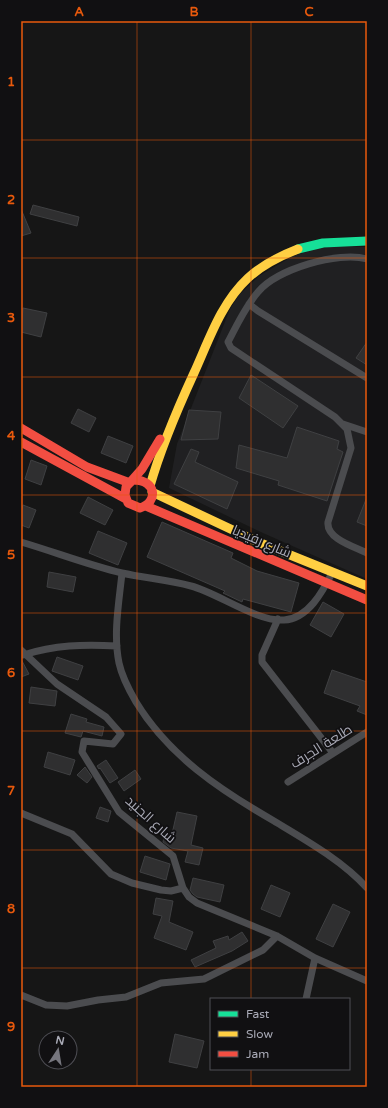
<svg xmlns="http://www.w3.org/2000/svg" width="388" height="1108" font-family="'Varela Round',Cairo,sans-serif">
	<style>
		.built { fill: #202022 }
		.building { fill: #2f2f30; stroke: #3f4042 }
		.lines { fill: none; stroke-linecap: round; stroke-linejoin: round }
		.street { stroke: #4b4c4f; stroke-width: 7 }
		.fast { stroke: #16e098; stroke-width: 9 }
		.slow { stroke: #ffcf43; stroke-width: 9 }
		.jam { stroke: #f24e42; stroke-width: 9 }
		.grid { fill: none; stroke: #e8590c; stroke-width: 1; stroke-opacity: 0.55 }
		.labels { text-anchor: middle; stroke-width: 3.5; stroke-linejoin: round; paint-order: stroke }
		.street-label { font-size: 14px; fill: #a9aab6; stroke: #111012 }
		.neatline { fill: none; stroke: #e8590c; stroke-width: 1.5 }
		.grid-label { font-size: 13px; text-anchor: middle; font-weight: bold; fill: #e8590c }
	</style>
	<rect width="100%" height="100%" fill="#161616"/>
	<path class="built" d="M335 246 367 247V579L263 533 169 488 177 444 230 309 239 295 259 276 293 256 320 248Z"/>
	<path class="building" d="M33 205 79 217 77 226 30 214Z
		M21 209 31 233 21 236Z
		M23 308 47 313 41 337 21 332Z
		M367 342V365L356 358Z
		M251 375 298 406 283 428 239 398Z
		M78 409 96 418 89 432 71 423Z
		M189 410 221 412 218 439 181 440Z
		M297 427 339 441 337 449 343 452 327 501 278 485 279 481 236 468 239 445 287 458Z
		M108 436 133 446 126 463 101 453Z
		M191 449 199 452 195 462 238 482 227 509 174 484Z
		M31 460 47 466 41 485 25 479Z
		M88 497 113 510 105 525 80 513Z
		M367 497V526L357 522Z
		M23 505 36 510 29 528 21 525V512Z
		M162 522 233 553 231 558 257 571 299 583 291 612 243 599 242 602 223 593 225 591 147 557Z
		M98 531 127 543 118 565 89 553Z
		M49 572 76 577 73 592 47 587Z
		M323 602 344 614 331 637 310 625Z
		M57 657 83 666 78 680 52 671Z
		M21 659 29 674 21 677Z
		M332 670 367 682V715L357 711 360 706 324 693Z
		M31 687 57 691 55 706 29 703Z
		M71 714 87 719 86 722 104 727 102 736 83 731 81 737 65 733Z
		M48 752 75 760 70 775 44 767Z
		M106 760 118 778 110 783 100 768 99 769 97 766Z
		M85 767 92 777 87 783 77 775Z
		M135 770 141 779 124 791 118 782Z
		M100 807 111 811 108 822 96 818Z
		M177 812 197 816 191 845 203 848 199 865 185 862 188 851 171 848 163 842 165 833 172 834Z
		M145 856 170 864 166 880 140 872Z
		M193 878 224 885 220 902 197 897 193 894 190 890Z
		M271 885 290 893 280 917 261 909Z
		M156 898 173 901 169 922 193 932 186 950 154 938 162 916 153 914Z
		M333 904 350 912 333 947 316 939Z
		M242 932 248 941 232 951 195 967 191 960 216 948 213 941 228 936 229 940Z
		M175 1034 204 1041 197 1068 169 1062Z"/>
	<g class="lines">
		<path class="street" d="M367 259C338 251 277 269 258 292 245 307 237 325 228 342L231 348 335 417 347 429 351 448 328 522C326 539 355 547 367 553
			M249 304 258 311 367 378
			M343 424 367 432
			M21 542C55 552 88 565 122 573 145 578 168 580 191 586 218 593 257 622 284 620 308 619 323 591 332 573
			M122 573C119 602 113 634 119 663 122 677 129 690 136 702 169 756 220 790 274 821 304 839 343 861 367 888
			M278 619 262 655V662L333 753
			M21 650 57 684 106 717 121 734 113 744 84 741 82 752 119 812 173 856 183 888 189 897 197 903 277 936 315 958 367 981
			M23 655C55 645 83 644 117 646
			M288 782 367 732
			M21 813 72 834 111 874 132 883 161 890 171 891 183 888
			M21 995 46 1005 67 1006 98 1000 126 997 161 983 204 979 263 950 277 936
			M306 999 315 958"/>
		<path class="fast" d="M298 249 323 243 367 241"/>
		<path class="slow" d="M150 486C161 447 177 410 194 373 209 340 221 303 248 278 262 265 280 256 298 249
			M152 492 258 542 367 586"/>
		<path class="jam" d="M21 428 87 467 130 483
			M21 442 126 499
			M134 480C156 480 159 502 140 508L128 503 125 495 126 487 142 469 160 439
			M146 506 367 600"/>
	</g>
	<path class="grid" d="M137 21V1087M251 21V999M21 140H367M21 258H367M21 377H367M21 495H367M21 613H367M21 731H367M21 850H367M21 968H367M251 1069V1087"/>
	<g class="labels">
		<g class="street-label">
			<text transform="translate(262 541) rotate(23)" y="5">شارع رفيديا</text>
			<text transform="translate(321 746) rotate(-32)" y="5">طلعة الجرف</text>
			<text transform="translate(151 819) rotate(42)" y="5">شارع الجنيد</text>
		</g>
	</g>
	<rect width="388" height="1108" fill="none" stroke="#111012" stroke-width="44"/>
	<rect x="210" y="998" width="140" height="72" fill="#111012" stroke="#4e4e54"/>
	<rect x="218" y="1011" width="20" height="6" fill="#16e098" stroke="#4e4e54"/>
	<text x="246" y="1018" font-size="12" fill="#a9aab6">Fast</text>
	<rect x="218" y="1031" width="20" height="6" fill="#ffcf43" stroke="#4e4e54"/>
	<text x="246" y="1038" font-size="12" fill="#a9aab6">Slow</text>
	<rect x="218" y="1051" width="20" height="6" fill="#f24e42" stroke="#4e4e54"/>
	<text x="246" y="1058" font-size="12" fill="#a9aab6">Jam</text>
	<g transform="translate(58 1050) rotate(12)"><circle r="19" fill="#111012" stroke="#4e4e54"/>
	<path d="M0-3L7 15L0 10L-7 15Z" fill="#76767e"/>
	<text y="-6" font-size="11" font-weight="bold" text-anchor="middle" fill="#a9aab6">N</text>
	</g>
	<rect x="22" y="22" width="344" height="1064" class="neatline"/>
	<g class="grid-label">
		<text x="79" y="16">A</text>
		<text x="194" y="16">B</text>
		<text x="309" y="16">C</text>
		<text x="11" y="86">1</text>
		<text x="11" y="204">2</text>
		<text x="11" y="322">3</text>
		<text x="11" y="440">4</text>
		<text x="11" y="559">5</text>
		<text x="11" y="677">6</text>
		<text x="11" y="795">7</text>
		<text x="11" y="913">8</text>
		<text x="11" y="1031">9</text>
	</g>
</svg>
